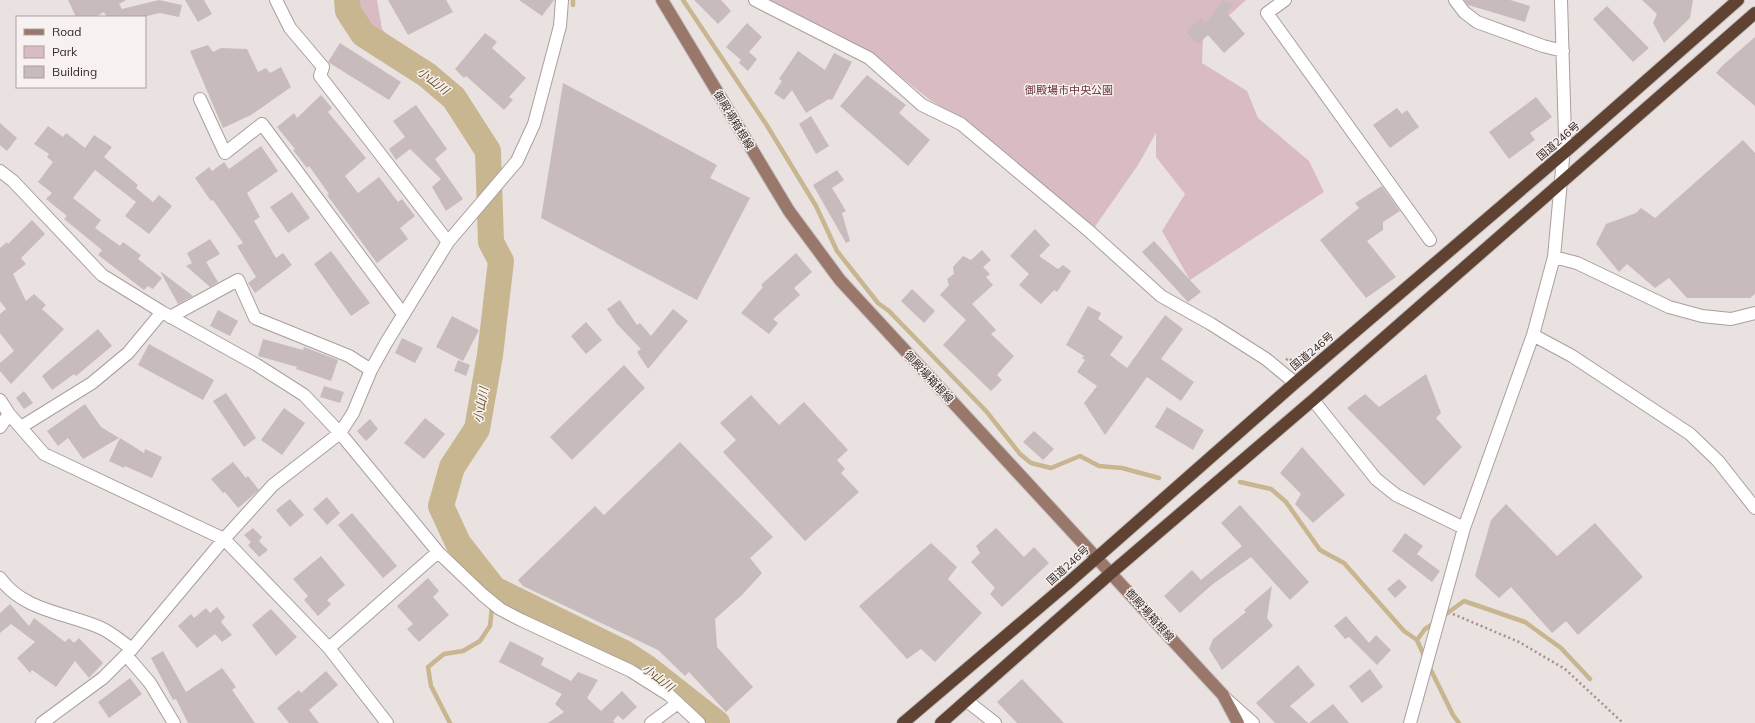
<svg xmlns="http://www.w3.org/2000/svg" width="1755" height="723" font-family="Mulish,'Noto Sans JP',sans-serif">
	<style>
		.green { fill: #d8bcc2 }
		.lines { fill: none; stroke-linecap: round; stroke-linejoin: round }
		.stream { stroke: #c8b690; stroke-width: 4.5 }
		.river { stroke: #c8b690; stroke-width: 26 }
		.building { fill: #c7bbbb }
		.minor-casing { stroke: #a99f9d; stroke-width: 14 }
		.major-casing { stroke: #c3bfbd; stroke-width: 14 }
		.highway-casing { stroke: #c3bfbd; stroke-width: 14 }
		.path { stroke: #a98d85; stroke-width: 2.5; stroke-dasharray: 2 3; stroke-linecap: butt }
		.minor { stroke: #fff; stroke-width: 12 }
		.major { stroke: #99776b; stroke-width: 12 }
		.highway { stroke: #604233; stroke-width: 12 }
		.labels { text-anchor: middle; stroke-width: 3; stroke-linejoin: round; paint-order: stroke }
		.park-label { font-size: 11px; fill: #693338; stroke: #f7f1f1 }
		.street-label { font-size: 11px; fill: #382924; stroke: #f7f1f1 }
		.water-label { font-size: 12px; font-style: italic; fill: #6c5626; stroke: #f7f1f1 }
	</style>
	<rect width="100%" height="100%" fill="#e9e2e1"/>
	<path class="green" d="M339 0H377L382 29 451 108 387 60 343 20Z
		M767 0H1246L1203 39 1202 63 1247 91 1258 118 1309 161 1324 192 1190 280 1162 231 1185 194 1156 157V133L1138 165 1094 228 969 124 930 100 869 51Z"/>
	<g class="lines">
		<path class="stream" d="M683 0 766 124 816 206 837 251 878 303 889 311 986 411 1020 454 1031 463 1051 468 1080 456 1099 466 1122 468 1159 478
			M573 5V0
			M1240 482 1271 489 1286 502 1320 550 1344 563 1404 631 1417 640 1425 658
			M1442 617 1464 601 1525 622 1561 648 1590 679
			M1417 640 1425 629 1436 622
			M1428 664 1453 715 1459 723
			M450 723 431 686 428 667 444 654 463 651 480 641 490 626 494 589"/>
		<path class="river" d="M347 0 348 11 363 34 427 75 454 98 488 151 491 242 501 261 490 355 477 429 452 467 441 506 458 543 494 589 624 653 647 668 717 723"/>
	</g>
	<path class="building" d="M68 0H126L119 4 122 9 159 0 182 5 179 17 160 13 143 17H107L104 12 95 17H76Z
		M185 0H204L212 14 198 22Z
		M388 0H446L453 12 408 35Z
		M519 0H554L542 16Z
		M694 0H721L731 11 718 24Z
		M1222 0 1233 4 1227 13 1245 34 1224 53 1208 35 1198 44 1186 32 1201 18 1206 24Z
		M1464 0H1510L1530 6 1525 22 1468 5Z
		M1642 0H1693L1690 18 1664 43 1653 23 1657 14Z
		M1607 6 1649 48 1633 62 1593 19Z
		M747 23 762 37 749 52 757 59 748 71 739 63 741 60 726 47Z
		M485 33 497 42 492 48 526 78 509 97 513 100 504 110 466 76 464 78 455 69Z
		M1755 37V106L1716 73 1723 65Z
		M340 43 401 82 389 100 328 62Z
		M208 45 213 52 221 48 247 49 258 72 266 68 270 73 281 67 291 87 251 115 223 128 190 51Z
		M798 51 825 70 834 53 852 62 832 100 829 99 806 113 792 90 784 100 774 93 782 81 779 79Z
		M867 75 906 105 899 113 930 140 908 166 840 106Z
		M563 83 717 165 710 178 750 198 697 300 541 218Z
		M321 95 332 108 328 112 366 158 345 176 358 193 379 177 398 202 402 199 415 216 400 228 408 239 377 263 327 195 329 194 309 166 307 168 293 150 295 149 277 127 294 113 297 118Z
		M1536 97 1552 117 1530 133 1535 140 1509 159 1489 132Z
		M416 105 447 149 435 159 463 199 446 211 432 187 441 179 410 149 396 160 389 149 405 137 393 121Z
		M1397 108 1402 114 1407 110 1419 127 1390 148 1373 125Z
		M811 116 829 146 816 154 799 124Z
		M0 123 17 138 7 151 0 145Z
		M48 126 63 137 66 133 85 148 94 135 112 147 104 157 138 185 136 188 153 202 159 195 172 206 149 234 125 216 136 202 95 170 73 198 101 220 95 228 120 246 123 242 141 255 138 259 162 278 153 289 148 286 144 290 98 255 102 250 64 219 67 216 46 199 52 193 38 182 53 162 47 157 49 154 34 144Z
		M1743 140 1755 153V294L1750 298H1687L1669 278 1655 288 1627 264 1619 272 1596 244 1606 224 1636 213 1641 208 1655 218Z
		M261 146 278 171 247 193 260 217 254 221 276 258 283 253 292 265 255 293 248 283 256 277 237 246 243 243 213 200 211 201 195 178 209 167 212 171 224 162 229 169Z
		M837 170 844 180 832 188 846 211 842 213 850 241 846 243 813 185Z
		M1382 186 1400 211 1383 222V230L1367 241 1396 277 1366 298 1320 240 1359 208 1355 203Z
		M292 192 310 218 288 233 270 207Z
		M32 220 45 234 21 258 26 264 13 274 26 301 34 294 46 305 42 309 64 329 11 384 0 371V363L14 351 0 333V314L6 309 0 301V248L7 242 8 244Z
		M1035 229 1050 245 1039 256 1058 269 1063 265 1071 271 1057 292 1054 290 1041 304 1019 285 1029 274 1010 256Z
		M210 239 220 254 206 262 218 282 210 287 186 266 192 263 187 253Z
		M1154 241 1190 280 1201 292 1188 302 1142 252Z
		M982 250 991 260 983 267 990 274 986 277 993 285 972 304 996 330 991 334 1014 356 997 375 1002 380 991 391 943 345 966 320 940 295 949 285 947 279 954 274 953 267 963 256 971 260Z
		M331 251 370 303 351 316 314 264Z
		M796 253 812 272 794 288 800 295 773 319 778 323 769 334 741 313 763 287 761 285Z
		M160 271 193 296 178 304Z
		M912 289 935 311 924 323 901 301Z
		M620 300 637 325 640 323 651 336 673 309 688 321 648 369 637 352 641 349 617 324 607 309Z
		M1088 306 1101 313 1098 319 1123 337 1110 355 1127 368 1165 315 1183 329 1161 359 1194 382 1181 401 1147 377 1105 435 1084 403 1097 386 1077 372 1085 360 1082 358 1084 356 1066 345Z
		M218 310 238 321 230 336 210 326Z
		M452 316 479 330 463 361 436 347Z
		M586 322 602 340 586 354 571 336Z
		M98 329 112 346 76 376 74 374 52 390 42 376Z
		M402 338 423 348 415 363 395 353Z
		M263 339 303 350 304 347 338 360 331 381 296 369 297 367 258 356Z
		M149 344 214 380 203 400 138 365Z
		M458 360 470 365 466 376 454 371Z
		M624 365 645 388 572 460 550 437Z
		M1426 374 1441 413 1436 418 1462 447 1424 486 1347 408 1365 394 1379 407Z
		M324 386 344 392 340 403 320 397Z
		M24 391 33 403 24 409 16 398Z
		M226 393 256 438 244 447 213 401Z
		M751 395 779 425 804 402 848 450 837 460 845 469 841 473 859 492 805 541 723 452 736 440 720 423Z
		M85 404 101 427 119 438 83 459 68 438 58 446 47 431Z
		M1167 407 1204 430 1193 450 1155 427Z
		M284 408 305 423 282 455 261 440Z
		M425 418 445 434 424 459 404 443Z
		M370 419 378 429 366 441 357 431Z
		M1034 431 1054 449 1043 460 1023 442Z
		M120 438 144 453 145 449 162 457 152 478 125 466 124 468 109 461Z
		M680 442 773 537 750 558 762 573 743 594 715 619 717 647 753 687 726 712 689 672 685 676 658 650 523 586 518 580 595 506 604 515Z
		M1302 447 1345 495 1313 523 1295 504 1301 494 1280 473Z
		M233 462 246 478 248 476 259 490 238 508 225 492 223 493 211 479Z
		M327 497 340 513 327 525 313 509Z
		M290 499 304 515 290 527 276 510Z
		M1506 504 1557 556 1595 523 1643 577 1578 635 1566 621 1552 633 1511 587 1499 598 1475 576 1491 520Z
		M1240 505 1309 582 1290 600 1251 557 1213 584 1180 613 1164 596 1192 570 1201 580 1242 546 1221 523Z
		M352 513 397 566 383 578 338 525Z
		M253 528 262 537 259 541 268 550 259 557 248 545 251 542 244 535Z
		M996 528 1024 557 1034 547 1049 563 1002 607 990 594 995 588 971 562 980 553 976 546Z
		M1405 533 1423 546 1417 554 1440 571 1432 582 1392 551Z
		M931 543 957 567 948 579 982 613 935 662 921 649 907 659 859 606Z
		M321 556 345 585 327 600 331 604 318 616 304 600 308 596 293 579Z
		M428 578 439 591 433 597 449 615 419 642 407 629 413 624 397 606Z
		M1399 579 1407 587 1395 598 1387 589Z
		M1272 586 1267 618 1273 626 1222 670 1209 649 1213 639 1246 612 1244 610Z
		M10 604 29 626 34 618 65 642 69 638 74 643 79 638 103 663 89 678 75 661 56 687 32 670 30 673 17 658 35 642 11 624 0 633V613Z
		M217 607 225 617 221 622 232 635 222 642 215 634 197 648 178 626 191 614 194 618 206 608 210 613Z
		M271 609 297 637 276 656 252 625Z
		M1346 616 1369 643 1376 635 1391 650 1377 665 1349 637 1345 639 1334 626Z
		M510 641 544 658 541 665 571 681 578 672 598 680 587 698 601 711 622 691 637 707 623 720 618 715 613 721 615 723H548L564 712 555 704 562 694 499 662Z
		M163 651 186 692 222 668 236 687 232 690 255 723H188L176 699 173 700 151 658Z
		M1298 665 1315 685 1290 706 1308 723H1275L1256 703Z
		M1370 669 1383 687 1362 703 1349 686Z
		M326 671 338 685 309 710 319 723H289L277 708 299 690 301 693Z
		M130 678 142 694 109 718 98 702Z
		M1022 679 1064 723H1017L997 702Z
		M1333 704 1349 723H1309Z"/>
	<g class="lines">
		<g class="minor-casing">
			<path id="minor" d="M276 0 290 28 323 67 320 76 448 242
				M755 0 869 58 922 105 961 124 1089 231 1161 296 1211 324 1266 359 1295 383
				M1285 0 1267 13 1430 240
				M1455 0 1464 12 1477 22 1543 46 1563 51
				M200 99 225 153 262 124 403 314
				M0 171 13 181 102 275 162 312 257 365 304 395 340 433 438 552 483 595 500 609 521 620 631 671 669 695 699 723
				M1554 257 1577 263 1669 307 1702 316 1731 319 1755 313
				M170 317 238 280 255 318 349 356 371 370
				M1533 335 1572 356 1690 434 1718 461 1755 508
				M0 400 9 414 44 454 224 539 329 648 387 723
				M1313 400 1376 479 1396 495 1464 528
				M0 427 9 414
				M21 427 92 383 128 353 162 312
				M0 578C23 611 67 613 101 628 112 633 122 642 132 649
				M329 648 438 552
				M126 655 150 683 174 723
				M1225 698 1253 723
				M967 701 995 723
				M42 723 103 678 132 649 224 539 273 485 340 433 353 413 371 370 386 343 448 242 517 161 534 124 560 26 562 0
				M651 723 678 703
				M1410 723 1464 528 1533 335 1554 257 1565 137 1561 0"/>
		</g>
		<g class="major-casing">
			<path id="major" d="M662 0 789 211 840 280 1223 695 1238 723"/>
		</g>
		<g class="highway-casing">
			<path id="highway" d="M903 723 1068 583 1295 383 1564 153 1738 0
				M941 723 1111 573 1313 400 1755 13"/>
		</g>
		<path class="path" d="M1286 360 1289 358 1297 366
			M1453 614 1519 642 1565 669 1623 723"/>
		<use href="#minor" class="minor"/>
		<use href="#major" class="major"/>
		<use href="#highway" class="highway"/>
	</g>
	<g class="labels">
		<g class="park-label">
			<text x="1069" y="94">御殿場市中央公園</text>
		</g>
		<g class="street-label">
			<text transform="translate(734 120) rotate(59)" y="4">御殿場箱根線</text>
			<text transform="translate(1558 141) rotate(-41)" y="4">国道246号</text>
			<text transform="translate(1312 351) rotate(-40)" y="4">国道246号</text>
			<text transform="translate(929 377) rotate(47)" y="4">御殿場箱根線</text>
			<text transform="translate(1068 565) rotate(-42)" y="4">国道246号</text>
			<text transform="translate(1150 615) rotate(48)" y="4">御殿場箱根線</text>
		</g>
		<g class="water-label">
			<text transform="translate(433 81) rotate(38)" y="4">小山川</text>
			<text transform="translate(481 405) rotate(-80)" y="4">小山川</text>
			<text transform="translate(658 678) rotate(37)" y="4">小山川</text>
		</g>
	</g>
	<rect x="16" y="16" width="130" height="72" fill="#f7f1f1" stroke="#aba19f"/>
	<rect x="24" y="29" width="20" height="6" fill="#99776b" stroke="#aba19f"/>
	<text x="52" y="36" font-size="12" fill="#382924">Road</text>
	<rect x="24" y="46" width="20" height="12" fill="#d8bcc2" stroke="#aba19f"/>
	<text x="52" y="56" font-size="12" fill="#382924">Park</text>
	<rect x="24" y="66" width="20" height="12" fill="#c7bbbb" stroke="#aba19f"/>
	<text x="52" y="76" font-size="12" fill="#382924">Building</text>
</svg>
